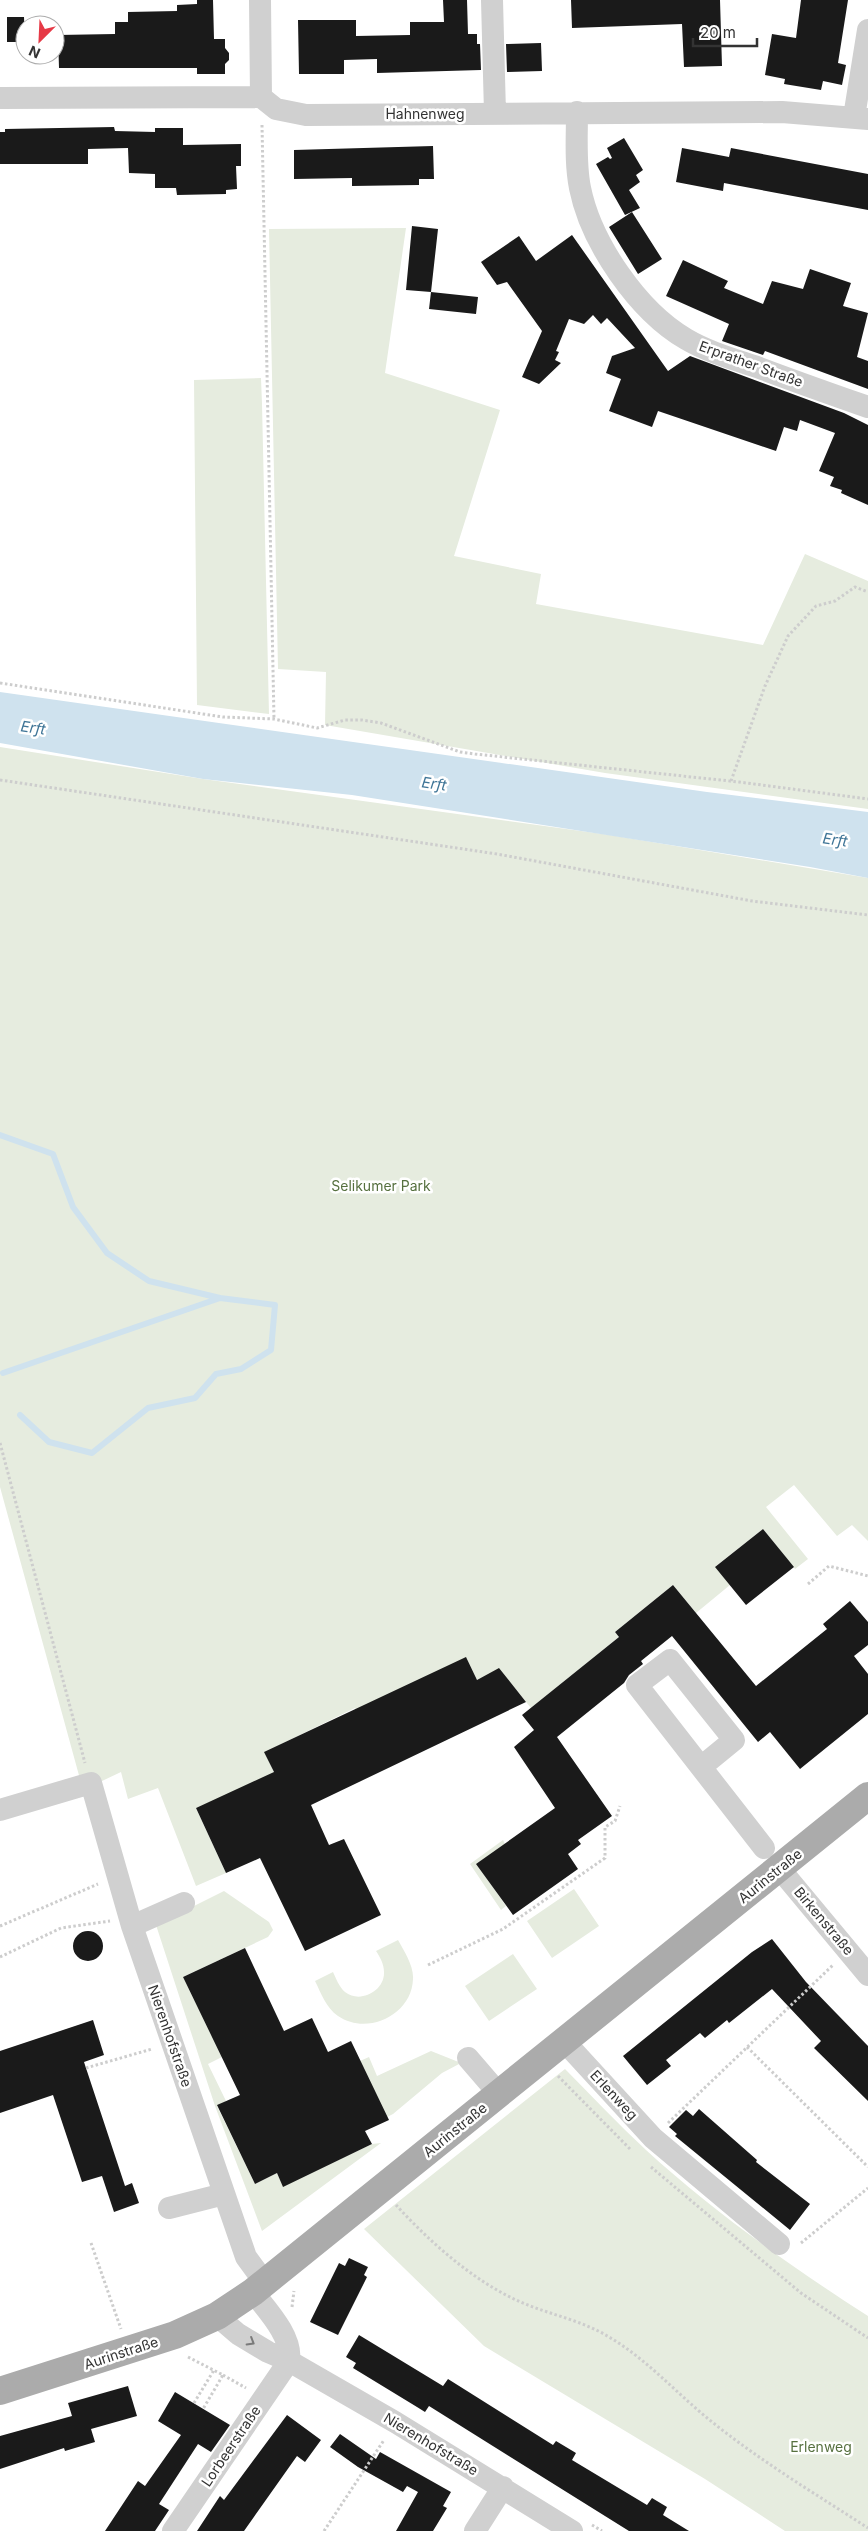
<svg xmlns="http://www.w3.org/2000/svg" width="868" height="2531" font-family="Inter,sans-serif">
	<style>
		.green { fill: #e6ecdf }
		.water { fill: #cfe2ee }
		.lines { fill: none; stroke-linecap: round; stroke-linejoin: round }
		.stream { stroke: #cfe2ee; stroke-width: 6 }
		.building { fill: #1a1a1a }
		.path { stroke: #cdcdcd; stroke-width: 3; stroke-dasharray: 2.5 2.5; stroke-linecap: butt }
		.minor { stroke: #d0d0d0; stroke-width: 22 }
		.major { stroke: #ababab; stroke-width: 28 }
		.oneway { stroke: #7a7a7a }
		.labels { text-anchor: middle; stroke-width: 5; stroke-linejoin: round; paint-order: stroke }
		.street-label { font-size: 14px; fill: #333; stroke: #fff }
		.park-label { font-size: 14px; fill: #56703f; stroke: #fff }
		.water-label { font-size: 15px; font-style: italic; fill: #3f7597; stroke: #fff }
	</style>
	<rect width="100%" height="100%" fill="#fff"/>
	<path class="green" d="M406 228 385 373 500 410 454 556 541 574 536 604 763 645 805 554 868 581V809L605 773 325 725 326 672 278 669 269 229Z
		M261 378 262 404 269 714 197 705 194 380Z
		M0 747 203 779 610 835 868 878V1541L852 1525 837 1536 794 1485 766 1507 808 1559 795 1569 763 1529 716 1566 730 1585 696 1613 673 1585 615 1632 619 1637 531 1708 499 1669 477 1680 466 1658 359 1717 355 1708 265 1752 275 1775 196 1808 226 1873 196 1886 158 1788 128 1799 121 1772 83 1790 0 1487Z
		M503 1840 505 1844 477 1864 506 1906 501 1910 470 1864Z
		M574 1889 599 1926 552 1958 527 1921Z
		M224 1891 269 1922 273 1930 268 1937 183 1977 222 2057 208 2064 226 2101 217 2106 255 2184 277 2173 283 2186 372 2144 381 2143 262 2231 215 2106 156 1925Z
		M398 1940C404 1951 414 1966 413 1979 412 2015 367 2036 338 2016 326 2008 321 1993 315 1981L333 1972C336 1978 339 1987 345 1992 360 2004 385 1991 384 1972 384 1964 380 1957 376 1951Z
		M513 1954 537 1989 489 2021 465 1986Z
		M431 2051 461 2063 442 2073 393 2114 387 2117 360 2061 369 2057 377 2076Z
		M565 2069C592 2096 618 2124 646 2150 714 2212 790 2266 868 2316V2531H785L705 2479 484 2346 364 2229Z"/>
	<path class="water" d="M0 692 707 792 868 812V878L810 867 352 795 203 779 0 743Z"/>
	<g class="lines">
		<path class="stream" d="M0 1135 53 1154 73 1207 107 1253 149 1281 220 1298
			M3 1373 220 1298 275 1305 271 1350 241 1369 216 1374 195 1398 148 1408 92 1453 49 1442 20 1415"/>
	</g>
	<path class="building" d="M197 0H213L214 39H225V48L229 53V60L225 64V74H197V68H59L58 35 115 34V22H128V12L177 11V5L197 4Z
		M443 0H467L468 34H477V44H480L481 70 377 73V59L344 60V74H299L298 20H356V36L410 35V22H444Z
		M571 0H720L722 66 684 67 682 24 572 28Z
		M801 0H848L838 63 846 65 842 85 823 81 821 90 784 84 785 79 765 75 772 34 796 38Z
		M7 17H24L25 42H7Z
		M541 43 542 71 507 72 506 44Z
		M114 127 115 131 155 132V128H183V145L241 144V166H236L237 189 226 190V194L177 195 176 188H155V174L129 173 128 148 88 149V164H0V132H5V129Z
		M624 138 643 170 636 175 640 182 629 190 640 208 625 215 596 164 608 157 610 159 612 158 607 148Z
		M433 146 434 179H419V185L352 186V178L294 179V150Z
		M682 148 729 157 731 148 868 174V210L724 183 723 191 676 182Z
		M632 212 662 259 638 274 609 227Z
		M412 226 438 229 431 292 406 290Z
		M572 235 668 371 690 356 844 413 868 425V505L841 493 842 490 830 486 834 477 819 471 835 433 800 420 797 431 784 427 776 451 658 411 652 427 609 411 621 379 606 373 612 356 635 348 607 318 601 324 593 315 584 324 569 319 556 351 559 352 555 360 561 363 539 384 522 377 542 331 507 282 497 285 481 262 519 236 536 261Z
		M683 260 728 281 724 288 763 304 772 281 803 289 810 269 851 283 843 306 868 313 857 357 868 361V389L765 351 763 355 722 341 729 324 666 296Z
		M431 292 478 297 476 314 429 309Z
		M763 1529 794 1567 746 1605 715 1567Z
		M673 1585 756 1686 827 1629 823 1624 850 1601 868 1622V1645L854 1656 868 1674V1714L800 1769 770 1732 758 1742 672 1636 641 1661 643 1664 629 1675 624 1683 557 1737 612 1816 578 1840 581 1844 568 1854 578 1869 513 1915 476 1864 555 1808 514 1747 534 1730 522 1715 619 1637 615 1632Z
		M466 1657 477 1680 499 1668 526 1702 311 1805 329 1845 344 1839 381 1915 305 1951 260 1858 226 1873 196 1808 274 1772 264 1752Z
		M73 1946a15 15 0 1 1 30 0a15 15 0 1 1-30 0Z
		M772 1939 806 1982 868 2046V2101L814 2048 821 2041 772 1989 729 2023 727 2020 705 2038 700 2033 666 2060 671 2066 647 2085 623 2056 752 1952Z
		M245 1948 284 2031 312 2018 328 2052 351 2041 389 2120 365 2131 372 2144 283 2187 277 2173 255 2184 217 2105 240 2095 183 1977Z
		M93 2020 104 2055 84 2062 125 2186 132 2183 139 2203 114 2212 102 2176 82 2182 53 2095 0 2113V2051Z
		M699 2109 757 2160 756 2162 810 2204 790 2230 675 2136 677 2134 669 2127 686 2110 693 2116Z
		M349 2258 368 2267 364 2275 367 2277 338 2335 310 2322 339 2263 345 2266Z
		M359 2335 443 2386 448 2379 553 2445 556 2441 576 2453 572 2460 647 2505 652 2498 667 2507 663 2515 689 2531H629L429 2406 425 2412 417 2407 353 2368 356 2363 346 2357Z
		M128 2386 137 2416 91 2429 95 2442 65 2451 64 2448 0 2469V2436L72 2416 68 2403Z
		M175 2392 230 2425 211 2452 198 2444 159 2504 169 2510 155 2531H105L138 2481 145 2486 181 2435 158 2421Z
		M287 2415 321 2440 305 2462 297 2456 244 2531H197L220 2496 224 2500Z
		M340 2434 376 2459 380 2452 451 2492 443 2506 447 2508 433 2531H396L418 2492 407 2486 403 2492 358 2467 330 2447Z"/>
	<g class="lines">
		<path class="path" d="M262 125 274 719
			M0 683 223 717 274 719 317 728 345 720H362L381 723 460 752 475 754 739 782 868 799
			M0 780 497 854 752 901 868 915
			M731 781 765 686 788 636 816 606 835 601 855 587 868 592
			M0 1443 85 1763
			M808 1584 829 1566 868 1576
			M0 1926 98 1884
			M0 1957 61 1928 110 1921
			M428 1965 503 1929 605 1858V1827L615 1821 620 1806
			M747 2047 868 2167
			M86 2068 152 2049
			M558 2076 631 2150
			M668 2123 833 1965
			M651 2167 801 2293 868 2338
			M396 2205C429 2241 470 2278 514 2299 545 2314 580 2319 609 2337 643 2357 670 2386 700 2412 752 2456 811 2491 868 2528
			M91 2243 121 2329
			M801 2243 868 2188
			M292 2307 294 2291
			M188 2357 223 2375 203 2409
			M223 2375 246 2388
			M194 2403 214 2370
			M592 2525 602 2531
			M324 2531 384 2440"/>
		<path class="minor" d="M260 0 261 97
			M492 0 495 113
			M0 98 261 97 276 109 306 115 782 112 868 119
			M577 112C577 137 575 163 580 188 591 243 638 311 686 339 708 352 733 359 757 367 794 381 831 394 868 407
			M854 117 868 30
			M701 1767 734 1740 670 1660 637 1685 764 1848
			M0 1810 91 1783 132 1926 246 2257 265 2283
			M779 1868 868 1975
			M132 1926 184 1903
			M564 2041 653 2138 779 2244
			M468 2058 499 2094
			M169 2208 224 2194
			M217 2316 238 2334 268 2352 289 2361 395 2422 572 2531
			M173 2531 289 2361C293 2337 267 2310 253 2292
			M475 2531 503 2487"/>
		<path class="major" d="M0 2391 175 2335 217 2316 253 2292 868 1796"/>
	</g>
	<defs><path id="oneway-chevron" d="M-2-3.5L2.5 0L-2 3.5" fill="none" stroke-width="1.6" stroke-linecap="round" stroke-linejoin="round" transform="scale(1.25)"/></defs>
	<use class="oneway" href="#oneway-chevron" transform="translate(251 2342) rotate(31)"/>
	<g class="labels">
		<g class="street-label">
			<text x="425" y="119">Hahnenweg</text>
			<text transform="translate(751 364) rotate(20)" y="5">Erprather Straße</text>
			<text transform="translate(770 1876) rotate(-39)" y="5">Aurinstraße</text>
			<text transform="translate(824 1921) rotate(50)" y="5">Birkenstraße</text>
			<text transform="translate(170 2036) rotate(71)" y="5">Nierenhofstraße</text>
			<text transform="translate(614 2095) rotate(47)" y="5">Erlenweg</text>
			<text transform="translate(455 2130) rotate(-39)" y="5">Aurinstraße</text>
			<text transform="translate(121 2353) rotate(-18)" y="5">Aurinstraße</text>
			<text transform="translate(431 2444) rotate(31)" y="5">Nierenhofstraße</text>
			<text transform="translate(231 2446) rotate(-56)" y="5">Lorbeerstraße</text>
		</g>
		<g class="park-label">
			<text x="381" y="1191">Selikumer Park</text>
			<text x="821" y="2452">Erlenweg</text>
		</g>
		<g class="water-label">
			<text transform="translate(33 728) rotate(8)" y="5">Erft</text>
			<text transform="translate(434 784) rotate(8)" y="5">Erft</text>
			<text transform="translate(835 840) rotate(8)" y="5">Erft</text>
		</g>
	</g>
	<g transform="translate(40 40) rotate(204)"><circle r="24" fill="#ffffff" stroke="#adadad"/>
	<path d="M0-4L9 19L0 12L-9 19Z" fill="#e63946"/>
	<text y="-8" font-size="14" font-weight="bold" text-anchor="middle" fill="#333333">N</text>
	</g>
	<path d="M693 38v8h64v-8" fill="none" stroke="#333333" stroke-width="2.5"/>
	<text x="700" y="38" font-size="15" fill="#333333" stroke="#ffffff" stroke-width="4" paint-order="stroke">20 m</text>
</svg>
